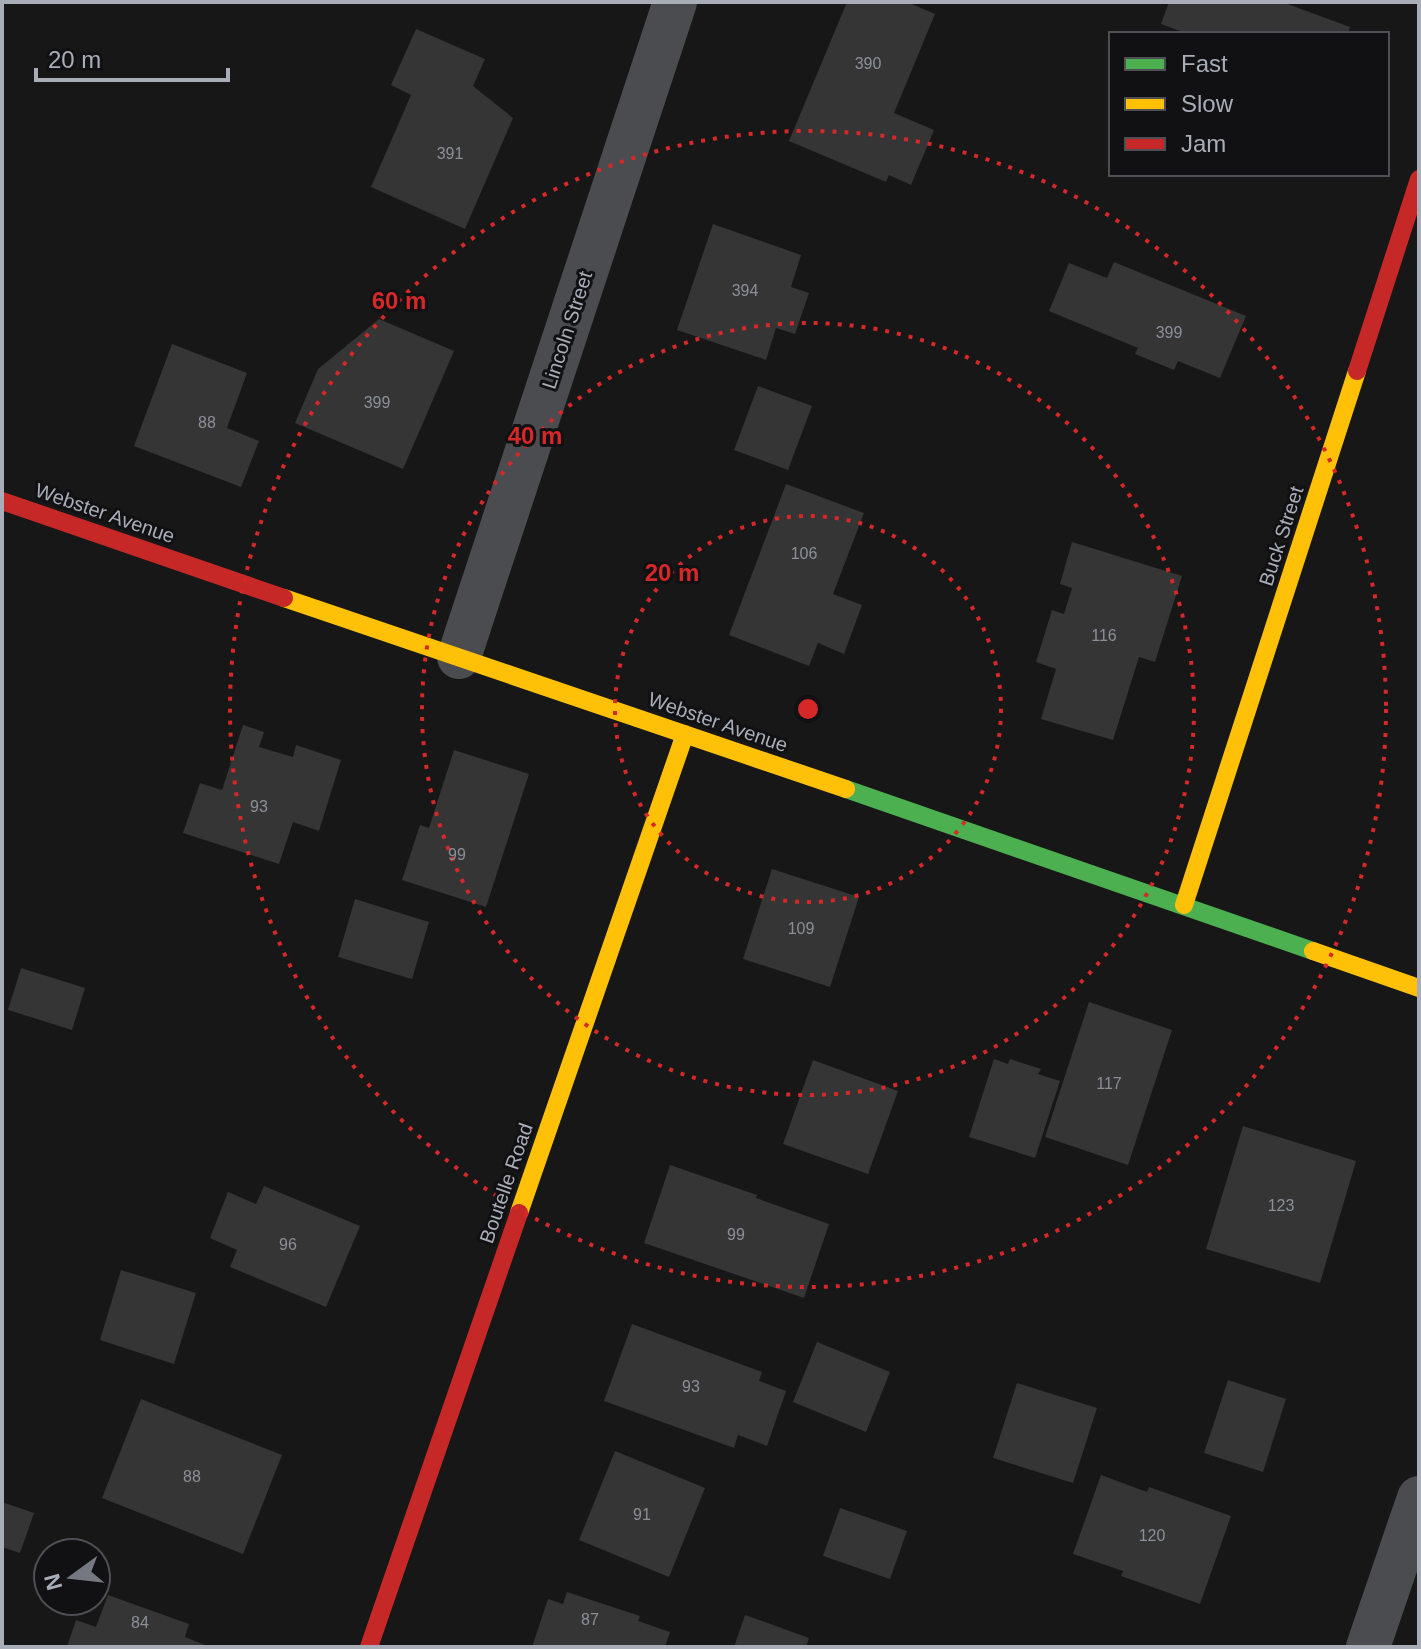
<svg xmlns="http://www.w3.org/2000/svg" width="1421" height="1649" font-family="Arial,sans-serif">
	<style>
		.building { fill: #353536 }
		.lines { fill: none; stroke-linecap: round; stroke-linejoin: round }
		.street { stroke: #4b4c50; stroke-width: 44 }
		.fast { stroke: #4caf50; stroke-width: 18 }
		.slow { stroke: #ffc107; stroke-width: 18 }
		.jam { stroke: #c62828; stroke-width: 18 }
		.ring { fill: none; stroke: #d62828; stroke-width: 4; stroke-dasharray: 4 8 }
		.labels { text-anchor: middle; stroke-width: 6; stroke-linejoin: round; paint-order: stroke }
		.number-label { font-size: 16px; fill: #8b8f98 }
		.street-label { font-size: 20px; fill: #a8adb8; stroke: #111113 }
		.centre { fill: #d62828; stroke: #111113; stroke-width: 4 }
		.ring-label { font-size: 24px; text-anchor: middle; font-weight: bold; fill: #d62828; stroke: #111113; stroke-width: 6; stroke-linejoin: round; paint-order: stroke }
	</style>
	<rect width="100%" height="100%" fill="#171717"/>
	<path class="building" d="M847 2H907L935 14 894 113 934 130 911 185 889 175 886 182 789 141Z
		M1169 2H1282L1350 27 1348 34H1188L1161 24Z
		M416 29 485 59 473 86 513 118 465 229 371 187 411 95 391 85Z
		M713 224 801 255 791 287 809 293 795 334 776 328 766 360 677 330Z
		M1114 262 1246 316 1220 378 1178 361 1174 370 1135 354 1138 348 1049 311 1069 263 1107 278Z
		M379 319 454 351 403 469 295 423 318 369Z
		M172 344 247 373 227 428 259 441 241 487 134 446Z
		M758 386 812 406 788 470 734 450Z
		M786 484 864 513 833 594 862 605 844 654 818 643 809 666 729 635Z
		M1072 542 1182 576 1155 662 1139 657 1113 740 1041 719 1056 669 1036 662 1052 610 1064 614 1072 588 1060 584Z
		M243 725 264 732 259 747 293 757 296 745 341 760 319 831 293 822 279 864 183 833 200 783 222 790Z
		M454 750 529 774 486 907 402 880 420 825 429 828Z
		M772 869 859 897 830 987 743 959Z
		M355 899 429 922 412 979 338 957Z
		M21 968 85 988 72 1030 8 1010Z
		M1089 1002 1172 1030 1128 1165 1045 1137Z
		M994 1059 1008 1064 1010 1059 1041 1069 1038 1074 1060 1081 1035 1158 969 1137Z
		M813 1060 898 1091 868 1174 783 1144Z
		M1243 1126 1356 1161 1320 1283 1206 1249Z
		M670 1165 757 1195 756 1198 829 1224 804 1298 644 1243Z
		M264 1186 360 1226 326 1307 230 1267 237 1250 210 1238 228 1192 256 1204Z
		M121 1270 196 1293 174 1364 100 1340Z
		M632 1324 762 1372 759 1381 786 1391 767 1446 738 1435 734 1448 604 1401Z
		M817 1342 890 1372 866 1432 793 1402Z
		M1228 1380 1286 1399 1263 1472 1204 1453Z
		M1017 1383 1097 1408 1073 1483 993 1458Z
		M141 1399 282 1455 243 1554 102 1498Z
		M615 1451 705 1488 669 1577 579 1540Z
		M1101 1475 1147 1492 1149 1487 1231 1516 1200 1604 1121 1576 1123 1571 1073 1554Z
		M2 1502 34 1513 20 1553 2 1547Z
		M840 1508 907 1531 890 1579 823 1556Z
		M567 1592 640 1616 638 1621 670 1632 665 1647H532L548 1599 563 1604Z
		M108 1595 189 1624 185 1637 210 1647H67L76 1620 96 1627Z
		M745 1615 809 1638 806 1647H734Z"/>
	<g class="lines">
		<path class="street" d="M459 657 675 2
			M1368 1647 1419 1498"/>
		<path class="fast" d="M846 789 1313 951"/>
		<path class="slow" d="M284 598 846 789
			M1184 905 1357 371
			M1313 951 1419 988
			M519 1213 685 734"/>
		<path class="jam" d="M1357 371 1419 179
			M2 501 284 598
			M369 1647 519 1213"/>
	</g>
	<g class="ring">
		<circle cx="808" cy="709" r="193"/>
		<circle cx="808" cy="709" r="386"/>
		<circle cx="808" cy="709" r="578"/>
	</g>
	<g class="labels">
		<g class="number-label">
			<text x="868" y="69">390</text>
			<text x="450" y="159">391</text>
			<text x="745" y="296">394</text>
			<text x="1169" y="338">399</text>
			<text x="377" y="408">399</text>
			<text x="207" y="428">88</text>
			<text x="804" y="559">106</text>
			<text x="1104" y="641">116</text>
			<text x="259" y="812">93</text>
			<text x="457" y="860">99</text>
			<text x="801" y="934">109</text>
			<text x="1109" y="1089">117</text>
			<text x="1281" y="1211">123</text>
			<text x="736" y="1240">99</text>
			<text x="288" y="1250">96</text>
			<text x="691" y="1392">93</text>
			<text x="192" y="1482">88</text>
			<text x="642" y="1520">91</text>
			<text x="1152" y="1541">120</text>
			<text x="590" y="1625">87</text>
			<text x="140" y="1628">84</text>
		</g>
		<g class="street-label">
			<text transform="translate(567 330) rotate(-72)" y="7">Lincoln Street</text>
			<text transform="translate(105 513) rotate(19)" y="7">Webster Avenue</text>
			<text transform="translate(1281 536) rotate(-72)" y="7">Buck Street</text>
			<text transform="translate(718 722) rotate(19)" y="7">Webster Avenue</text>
			<text transform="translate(506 1183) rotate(-71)" y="7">Boutelle Road</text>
		</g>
	</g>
	<circle cx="808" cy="709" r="12" class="centre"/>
	<g class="ring-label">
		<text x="399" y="309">60 m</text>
		<text x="535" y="444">40 m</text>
		<text x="672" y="581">20 m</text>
	</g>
	<rect width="1421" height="1649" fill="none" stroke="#a8adb8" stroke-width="8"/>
	<rect x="1109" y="32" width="280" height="144" fill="#111113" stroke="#4d4f55" stroke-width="2"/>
	<rect x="1125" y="58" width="40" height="12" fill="#4caf50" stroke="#4d4f55" stroke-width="2"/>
	<text x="1181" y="72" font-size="24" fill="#a8adb8">Fast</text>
	<rect x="1125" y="98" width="40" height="12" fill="#ffc107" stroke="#4d4f55" stroke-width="2"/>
	<text x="1181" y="112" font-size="24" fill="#a8adb8">Slow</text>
	<rect x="1125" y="138" width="40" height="12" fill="#c62828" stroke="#4d4f55" stroke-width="2"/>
	<text x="1181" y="152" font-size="24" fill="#a8adb8">Jam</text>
	<g transform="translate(72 1577) rotate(255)"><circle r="38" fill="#111113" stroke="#4d4f55" stroke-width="2"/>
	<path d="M0-6L14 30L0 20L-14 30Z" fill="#757880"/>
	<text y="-12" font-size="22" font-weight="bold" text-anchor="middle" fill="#a8adb8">N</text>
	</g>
	<path d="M36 68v12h192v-12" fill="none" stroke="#a8adb8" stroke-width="4"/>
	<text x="48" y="68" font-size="24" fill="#a8adb8" stroke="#111113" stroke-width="6" paint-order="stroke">20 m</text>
</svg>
